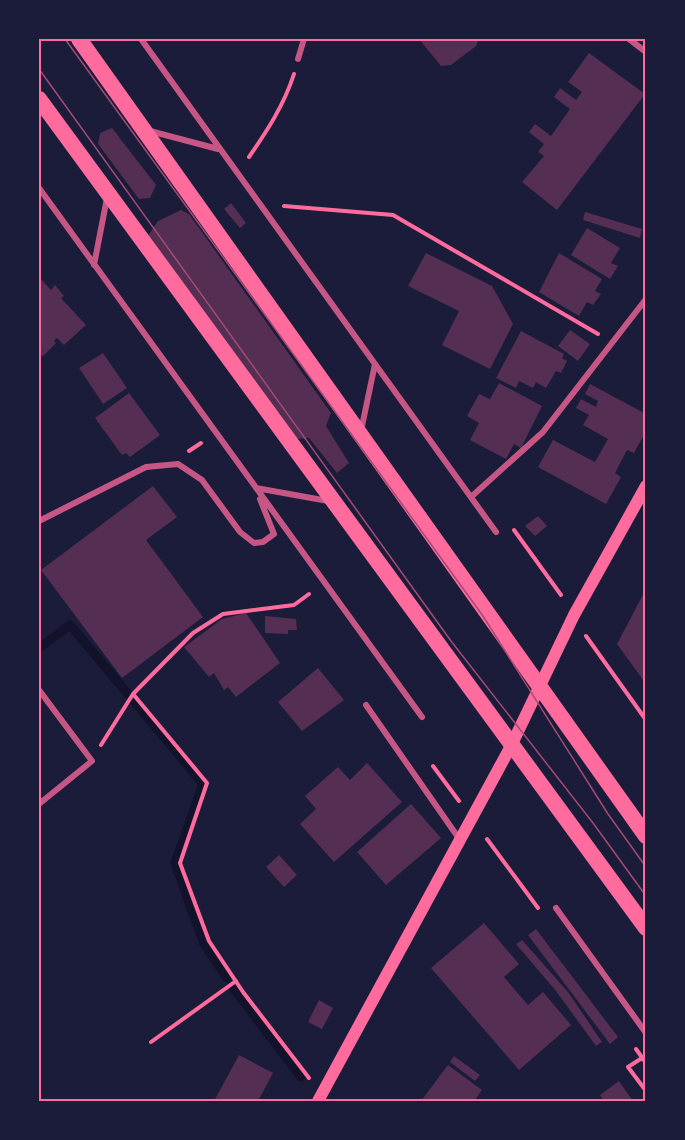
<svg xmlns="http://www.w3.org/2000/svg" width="685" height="1140" font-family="Barlow,sans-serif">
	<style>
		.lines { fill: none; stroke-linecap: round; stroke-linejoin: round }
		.stream { stroke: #12122b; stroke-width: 9 }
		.building { fill: #542f53 }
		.path { stroke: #ff6b9d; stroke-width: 4 }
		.minor { stroke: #c65784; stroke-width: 6 }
		.secondary { stroke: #ff6b9d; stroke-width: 12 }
		.trunk { stroke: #ff6b9d; stroke-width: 16 }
		.tram { stroke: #a44b75; stroke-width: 1.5 }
		.neatline { fill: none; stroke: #ff6b9d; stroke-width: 2 }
	</style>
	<rect width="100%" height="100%" fill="#1b1b3a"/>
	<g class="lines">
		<path class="stream" d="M39 648 70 625 128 694
			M133 700 203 784 175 863 204 944 227 978
			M234 989 301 1077"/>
	</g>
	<path class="building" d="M419 39H479L476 46 451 65 441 66Z
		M589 53 645 94 557 210 522 182 544 156 538 152 544 144 529 132 535 124 551 136 570 109 554 97 560 88 576 100 582 92 568 82Z
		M112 128 156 185 150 198 139 199 98 144 100 133Z
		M231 203 246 223 240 228 224 209Z
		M181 210 189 214 331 413 326 426 349 463 337 473 309 438 296 439 146 239 158 221Z
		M585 212 642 229 640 238 583 220Z
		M587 228 620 248 611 263 618 266 610 279 571 255Z
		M426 253 492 286 513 324 490 369 442 345 459 311 408 286Z
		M559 253 602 279 595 291 601 294 593 305 587 302 579 316 539 292Z
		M42 280 51 290 55 285 64 296 61 298 86 325 64 345 57 338 54 341 56 343 43 356 39 355V282Z
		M570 330 590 344 578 361 558 346Z
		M521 331 564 354 562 358 567 361 561 373 556 371 546 388 536 382 533 388 519 381 516 388 496 378Z
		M103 353 127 388 103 404 79 368Z
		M499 383 542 406 521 448 514 444 506 459 470 440 479 423 467 416 479 394 490 399Z
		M590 384 646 414V431L634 453 627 450 615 473 621 477 606 504 538 467 553 440 595 462 608 439 583 425 589 415 576 408 581 399 596 407 598 401 585 394Z
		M129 393 160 435 130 457 126 453 122 455 95 418Z
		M153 486 177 517 146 540 203 617 122 678 41 570Z
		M538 516 547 526 535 536 525 526Z
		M646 589V684L617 644Z
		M246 613 280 663 236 697 228 687 224 690 214 673 209 677 184 647 222 619Z
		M265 616 296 619 297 630H288V634L265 633Z
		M318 668 344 700 302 731 278 702Z
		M367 763 402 802 334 862 300 824 316 809 305 796 338 767 350 780Z
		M411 804 441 838 386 885 357 852Z
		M279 855 297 875 284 887 266 867Z
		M484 923 519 964 504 977 528 1005 543 992 571 1025 519 1070 431 968Z
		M536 929 618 1037 610 1044 528 935Z
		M522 940 568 992 602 1042 596 1046 556 991 516 944Z
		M319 1000 333 1008 322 1029 308 1022Z
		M239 1055 273 1073 258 1101H214Z
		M454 1056 480 1075 475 1081 450 1062Z
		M448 1065 482 1090 474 1101H421Z
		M619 1081 633 1101H604L600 1095Z"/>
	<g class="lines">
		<path class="path" d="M249 157C267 131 284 105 294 74
			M284 206 393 215 598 334
			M189 451 201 443
			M514 530 561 595
			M586 636 646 720
			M133 694 207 783 180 863 209 941 243 992 309 1078
			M101 745 133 694 193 633 223 614 294 605 309 594
			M433 766 459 801
			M487 839 538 908
			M151 1042 236 981
			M636 1049 646 1063
			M642 1058 628 1067 646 1091"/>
		<path class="minor" d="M141 39 496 532
			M629 39 646 52
			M298 59 304 39
			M150 131 218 149
			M39 188 422 717
			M94 265 107 198
			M361 431 375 364
			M256 488 328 501
			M471 497 543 432 646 299
			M39 521 146 467 178 464 202 480 240 532 254 543 263 542 274 534 260 499
			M39 690 92 761 39 804
			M366 705 460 840
			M556 908 646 1033"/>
		<path class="secondary" d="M318 1101 511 746 574 615 646 486"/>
		<path class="trunk" d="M79 39 646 836
			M39 99 646 928"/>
		<path class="tram" d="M65 39 483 616 608 814 646 867
			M39 69 451 641 593 823 646 896"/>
	</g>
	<rect width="685" height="1140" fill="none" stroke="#1b1b3a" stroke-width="81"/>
	<rect x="40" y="40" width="604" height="1060" class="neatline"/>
</svg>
